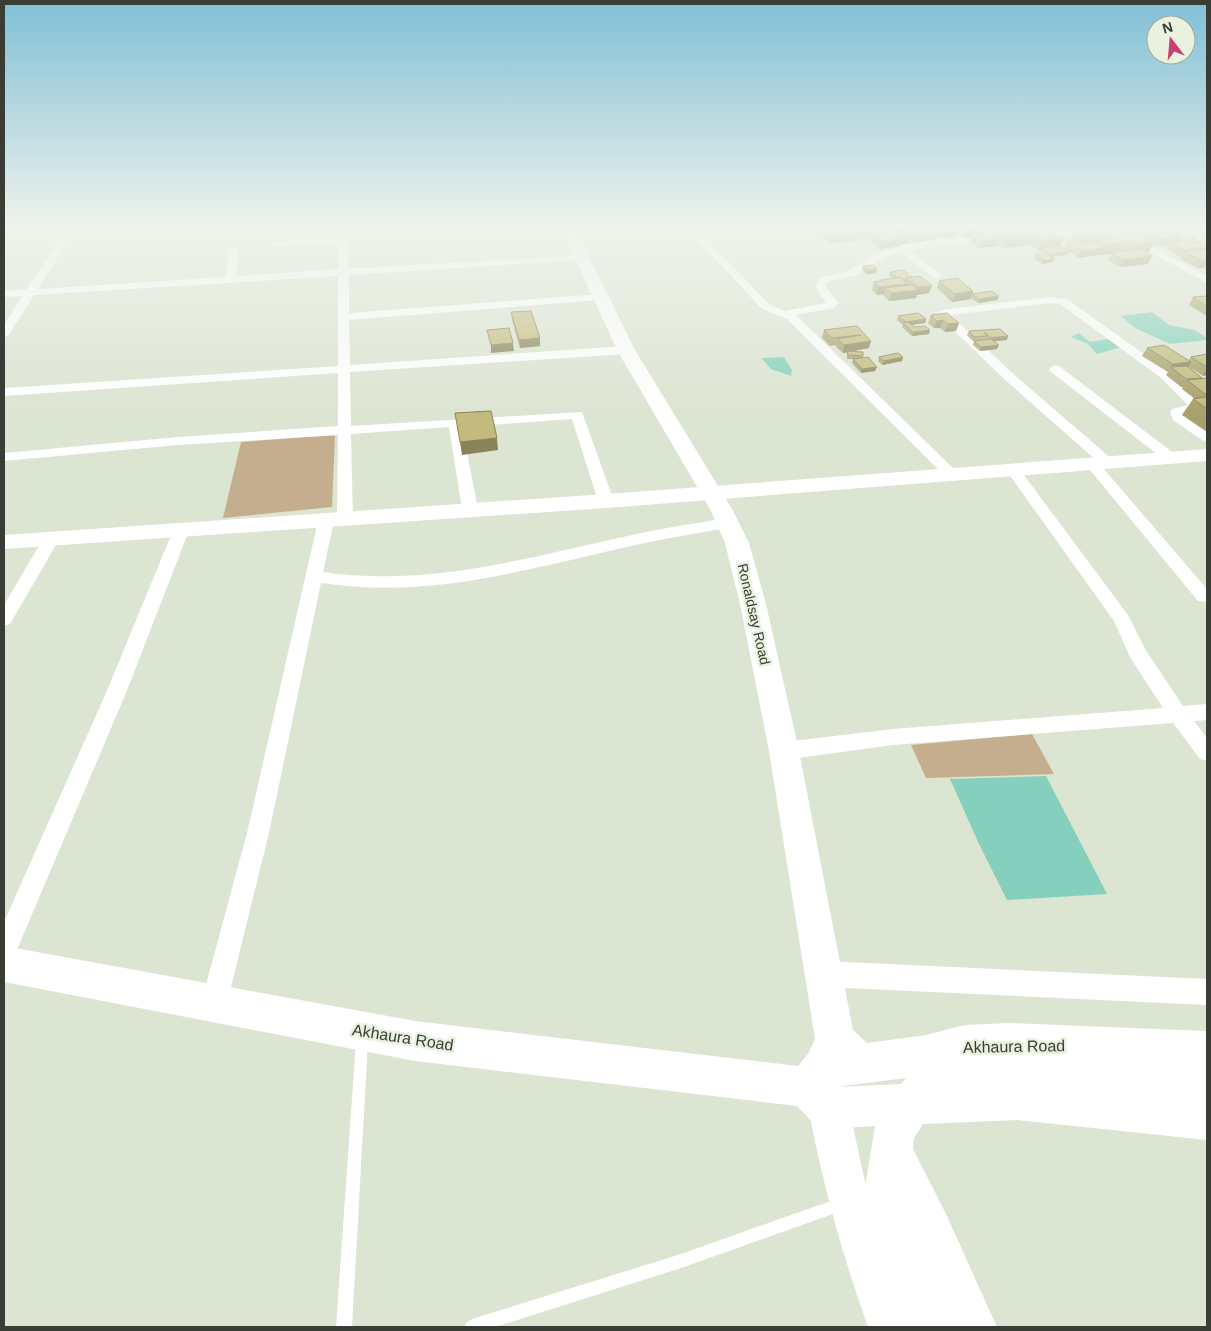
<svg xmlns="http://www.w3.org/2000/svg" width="1211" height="1331" font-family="Arial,sans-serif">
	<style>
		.green { fill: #c4ae8e }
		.water { fill: #84d0bc }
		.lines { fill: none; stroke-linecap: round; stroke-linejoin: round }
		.lane { fill: #fff; fill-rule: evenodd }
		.street { fill: #fff; fill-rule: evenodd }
		.secondary { fill: #fff; fill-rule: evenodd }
		.primary { fill: #fff; fill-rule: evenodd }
		.wall { fill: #a8a16c; fill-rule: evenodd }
		.shaded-wall { fill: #888358 }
		.building { fill: #c3bb7e; stroke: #888358 }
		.labels { text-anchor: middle; stroke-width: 5; stroke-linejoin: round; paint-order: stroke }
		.street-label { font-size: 14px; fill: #393d35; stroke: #e9f2df }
		.near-street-label { font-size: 16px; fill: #393d35; stroke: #e9f2df }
	</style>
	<rect width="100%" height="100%" fill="#dce4d2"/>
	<path class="green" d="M335 435 332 507 223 518 241 442Z
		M1032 734 1054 774 926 778 911 745Z"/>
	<path class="water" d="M1152 312 1169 325 1194 330 1207 338V340L1170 344 1135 328 1121 316Z
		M1079 333 1090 342 1108 339 1122 347 1097 354 1088 344 1071 337Z
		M784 357 792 370 791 376 771 369 761 358Z
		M1046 776 1107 894 1007 900 979 844 950 779Z"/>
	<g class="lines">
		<path class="lane" d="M362 1035 366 1037 368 1041 352 1327H336L356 1041 358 1037Z
			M842 1197 847 1199 849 1204 847 1209 681 1268 495 1327H464L467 1322 472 1319 681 1254Z"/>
		<path class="street" d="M67 226H77L38 289 225 277 229 251 234 248 239 251 236 276 338 269V243L274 247 269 244 274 241 338 237V226H348V229L432 226 428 229 348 235V269L585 255 586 257 581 260 349 275V313L600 294 605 297 600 300 349 320 350 365 626 346 632 350 626 354 350 372 351 426 582 412 614 501 611 504H601L598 501 572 419 462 427 478 509 475 512H465L462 509 449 427 351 434 353 519 351 522H339L337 519 338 435 178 445 4 461V453L178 437 338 426V373L4 396V388L338 366V276L34 295 8 336 4 337V325L22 296 4 297V291L27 289Z
			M659 226 696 228 770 305 785 311 826 303 815 286 819 278 849 271 874 255 901 245 946 238 1000 235 1002 237 997 240 946 244 909 250 940 274 941 276 940 278 936 279 900 252 882 259 857 275 827 282 825 286 839 303 834 308 796 315 957 472 959 475 957 478H947L787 319 762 309 690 232 679 230 572 241 567 238 572 235Z
			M1116 226H1164L1160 229 1032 238 1027 235 1032 232Z
			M1128 234 1207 276V283L1125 239 1123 237Z
			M1050 297 1067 299 1168 371 1202 405 1198 411 1184 414 1207 431V441L1202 440 1173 420 1170 412 1172 409 1188 405 1160 377 1060 304 1050 303 951 315 1010 371 1113 460 1115 463 1113 466 1108 467 1097 461 1207 589V602L1198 601 1085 464 1087 461H1097L1002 377 936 313 942 310Z
			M1055 365 1059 366 1176 455 1178 458 1176 461H1166L1051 372 1049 369Z
			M1013 466 1018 467 1128 615 1145 649 1183 706 1207 704V720L1194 721 1207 738V761L1200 759 1173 723 893 745 784 760 777 757 774 751 777 745 784 742 893 729 1163 708 1130 657 1114 621 1006 470 1008 467Z
			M326 516 332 518 334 521 323 572C426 587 523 559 623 537 657 529 692 524 727 518L733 519 735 523 733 527 727 528C692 534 657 540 622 548 521 571 426 599 321 583L269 833 227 1003 223 1012 214 1016 205 1012 201 1003 247 833 318 521 320 518Z
			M182 523 188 524 190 528 126 693 13 959 4 962V922L106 693 174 528 176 524Z
			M52 533 58 534 60 538 10 624 4 626V605L46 534Z
			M824 961 1207 979V1005L824 987 815 983 811 974 815 965Z"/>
		<path class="secondary" d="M1207 449V461L606 508 4 549V535L606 494Z
			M826 1075 840 1081C853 1114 857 1151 866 1185 880 1234 898 1280 914 1327H868C841 1251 820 1175 806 1095L812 1081Z
			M894 1133 908 1139 946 1214 997 1327H951L916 1244 874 1153 880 1139Z"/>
		<path class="primary" d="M560 226H574L635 350 732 509 749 543 766 604 799 751 853 1030 867 1043 926 1035 965 1025 1008 1023 1207 1031V1140L1017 1120 923 1124 914 1138 908 1194 931 1275 954 1327H906L886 1278 864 1194 875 1126 828 1129 813 1123 797 1106 415 1061 4 982V946L415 1021 798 1066 808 1054 815 1039 769 751 740 604 725 543 710 509 617 350ZM906 1078 901 1084 836 1087 834 1085 836 1083 843 1086Z"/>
	</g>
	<path class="wall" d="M816 226H981L984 228 983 231 992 233 994 228 1051 227 1052 228V229L1061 247 1065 249 1067 242H1073L1071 240 1074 233H1078L1079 229 1071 230 1065 226 1057 227 1056 226H1116L1123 230 1131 229 1132 226H1152L1150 229V233L1143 234 1148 238 1150 234 1157 233 1155 232 1157 229 1180 231 1179 233 1196 238 1194 241 1187 242 1189 243 1203 244 1207 243V267L1198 268 1180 259 1181 257 1167 250 1170 245 1158 246 1153 244 1149 252H1145L1148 264 1120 267 1108 260 1111 254H1101L1079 258 1069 252 1067 255 1052 257 1055 259 1053 262 1042 264 1034 259 1035 255 1044 254 1041 252 1042 250 1039 251 1031 245 1003 248 999 245 998 246 978 248 970 242 972 237 965 238 958 233 957 236 945 239 939 236 938 238 915 243 910 240V243L902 244 901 246 880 249 865 238V239H854V241L829 243 824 239 825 236H820L815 230ZM1098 242 1097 243H1098V245L1084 246 1081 244Z
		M1202 229H1207V242L1200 239 1203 234 1200 233Z
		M863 266 877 269 876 273 866 274 862 270Z
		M903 270 929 293 917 295 916 298 889 301 883 295 884 294 877 295 872 290 874 282H880L881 280 892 278 889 276 890 272Z
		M939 281 965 285 973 291V294L997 300 978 303 971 298V299L952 302 937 288Z
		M1207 296V316L1189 305 1193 297Z
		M511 312 540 338V346L520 348 512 320Z
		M947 313 956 331 945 332 940 328H934L928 323 931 315Z
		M898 316 926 319 925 323 911 325 914 327 929 334 912 336 902 327 903 325 897 320Z
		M857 326 869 348 852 351 863 356V358L875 371 861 373 852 363 853 359H847V352L843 353 836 347V345L830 346 822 338 824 330Z
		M1000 329 1007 340 994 341 997 349 980 351 973 345 974 341H973L967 335 969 331Z
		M1147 348 1189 360 1191 357 1207 354V375L1203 376 1188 366 1202 378 1201 379 1207 378V432L1182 415 1193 399H1195L1182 389 1183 387H1181L1166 375 1168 372 1142 356Z
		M879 357 902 361 882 365 878 361Z"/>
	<path class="shaded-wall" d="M1073 226H1094L1080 227 1079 229 1071 230Z
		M905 227 903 234 889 235 891 228Z
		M984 228 982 234 979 232 978 236 972 235V237L965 238 967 230Z
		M959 229 957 236 945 239 947 231Z
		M1152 230 1150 233 1143 234 1144 231Z
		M940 231 938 238 915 243 917 236Z
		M856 234 854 241 829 243 831 236Z
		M1035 235 1031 245 1003 248 1006 237Z
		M1101 235 1098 242 1079 245 1082 238Z
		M1180 236 1176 244 1171 243 1170 245 1158 246 1161 239Z
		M1064 238 1060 249 1042 248V250L1039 251 1043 240Z
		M1196 238 1194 241 1179 243 1181 240Z
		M903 239H911L910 243 902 244 901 246 880 249 881 241Z
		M1001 239 998 246 978 248 981 241Z
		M1154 241 1149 252H1142L1132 256 1137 245 1143 242Z
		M1124 242 1118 253H1112L1111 254 1101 255 1106 244Z
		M1207 247V250L1184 252 1181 257 1185 250Z
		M1104 248 1100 255 1079 258 1083 251Z
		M1069 252 1067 255 1049 257 1051 254Z
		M1152 256 1148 264 1120 267 1123 260Z
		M1055 259 1053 262 1042 264 1044 260Z
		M1207 260V267L1198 268 1202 261Z
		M877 269 876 273 866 274 867 270Z
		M908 284 906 291 885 288 884 294 877 295 879 287Z
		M932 286 929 293 917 295 916 298 889 301 892 293 917 290 918 287Z
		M973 291 971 299 952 302 955 294Z
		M999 296 997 300 978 303 979 299Z
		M926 319 925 323 906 326V322Z
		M943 320 940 328H934L937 321Z
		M959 323 956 331 945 332 948 324Z
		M930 330 929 334 912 336 913 332Z
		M1008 336 1007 340 989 342 991 338Z
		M540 338V346L520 348 519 340Z
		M871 341 869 348 843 353 844 345Z
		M513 343 514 351 491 353V345Z
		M999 345 997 349 980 351 981 347Z
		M903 357 902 361 882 365 884 361Z
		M1191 362 1186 370 1171 367 1173 364Z
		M877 367 875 371 861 373 862 369Z
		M1207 368V375L1203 376Z
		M497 438 498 450 462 455 460 442Z"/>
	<path class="building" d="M819 226H862L867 232H855L851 228 821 229Z
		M863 226H882L884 228 870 230Z
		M888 226H933L940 231 917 236 905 227 891 228Z
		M937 226H953L959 229 947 231Z
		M961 226H981L984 228 967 230Z
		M1016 226H1047L1064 238 1043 240 1035 235 1006 237 994 228Z
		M1083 226H1116L1123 230 1102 232 1101 235 1082 238 1074 233 1089 231 1080 227Z
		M1134 226H1148L1146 227 1152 230 1144 231Z
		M1170 227 1180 231 1171 233 1169 231 1164 232 1157 229Z
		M888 228 903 239 881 241 866 231Z
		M850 229 856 234 831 236 826 231Z
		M1132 229 1154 241 1143 242 1146 244 1137 245 1133 242H1124L1106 244 1100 240 1115 239 1102 232Z
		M1202 229H1207V231H1206Z
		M989 231 1001 239 981 241 972 235 982 234 979 232Z
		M1169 231 1180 236 1161 239 1150 234Z
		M894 232H901L911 239 903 240V239Z
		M1184 232 1196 238 1181 240 1179 239 1180 236 1174 234Z
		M1075 241 1084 246 1097 244 1104 248 1083 251 1067 242Z
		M1185 241 1189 243 1199 242 1207 246V247L1185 250 1171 243Z
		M1060 246 1069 252 1051 254 1042 248Z
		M1140 249 1152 256 1123 260 1112 253Z
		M1207 249V260L1202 261 1184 252Z
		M1046 254 1055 259 1044 260 1035 255Z
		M873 265 877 269 867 270 863 266Z
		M903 270 912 277 906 278V280H904L900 277 897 278 890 272Z
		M920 276 932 286 918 287 906 278Z
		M900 277 908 284 879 287 874 282 883 281 881 280Z
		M957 278 965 284H964L973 291 955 294 939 281Z
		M912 285 918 290 892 293 885 288Z
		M992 291 999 296 979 299 972 294Z
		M1207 296V306L1193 297Z
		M531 311 540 338 519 340 511 312Z
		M918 313 926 319 906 322 898 316Z
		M947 313 959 323 948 324 943 320 937 321 931 315Z
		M908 322 914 327 925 326 930 330 913 332 903 323Z
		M857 326 871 341 844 345 838 339 861 335 832 338 824 330Z
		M509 328 513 343 491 345 487 330Z
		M1000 329 1008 336 991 338 984 332 987 336 974 337 969 331Z
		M991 339 999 345 981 347 974 341Z
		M1164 345 1191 362 1173 364 1147 348Z
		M847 351 863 352V356L848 355Z
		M898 353 903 357 884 361 879 357Z
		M1207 354V367L1191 357Z
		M868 357 877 367 862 369 853 359Z
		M1187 366 1202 378 1186 379 1171 367Z
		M1207 378V394H1205L1187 380Z
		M1205 397 1207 398V409L1193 399Z
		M491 411 497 438 460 442 455 413Z"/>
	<linearGradient id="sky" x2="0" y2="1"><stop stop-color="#80bfd6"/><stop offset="0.55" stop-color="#eff3eb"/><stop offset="1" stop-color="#eff3eb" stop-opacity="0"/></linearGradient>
	<rect width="1211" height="413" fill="url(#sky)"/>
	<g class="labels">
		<g class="street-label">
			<text transform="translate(754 614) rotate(77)" y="5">Ronaldsay Road</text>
		</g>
		<g class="near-street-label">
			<text transform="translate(403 1037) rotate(9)" y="6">Akhaura Road</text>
			<text transform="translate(1014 1046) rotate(-1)" y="6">Akhaura Road</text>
		</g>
	</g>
	<rect width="1211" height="1331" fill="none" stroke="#393d35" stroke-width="10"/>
	<g transform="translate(1171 40) rotate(344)"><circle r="24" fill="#e9f2df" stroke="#a3aa9b"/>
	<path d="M0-4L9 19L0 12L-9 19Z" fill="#c93d70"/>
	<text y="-8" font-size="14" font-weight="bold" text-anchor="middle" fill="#393d35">N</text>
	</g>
</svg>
